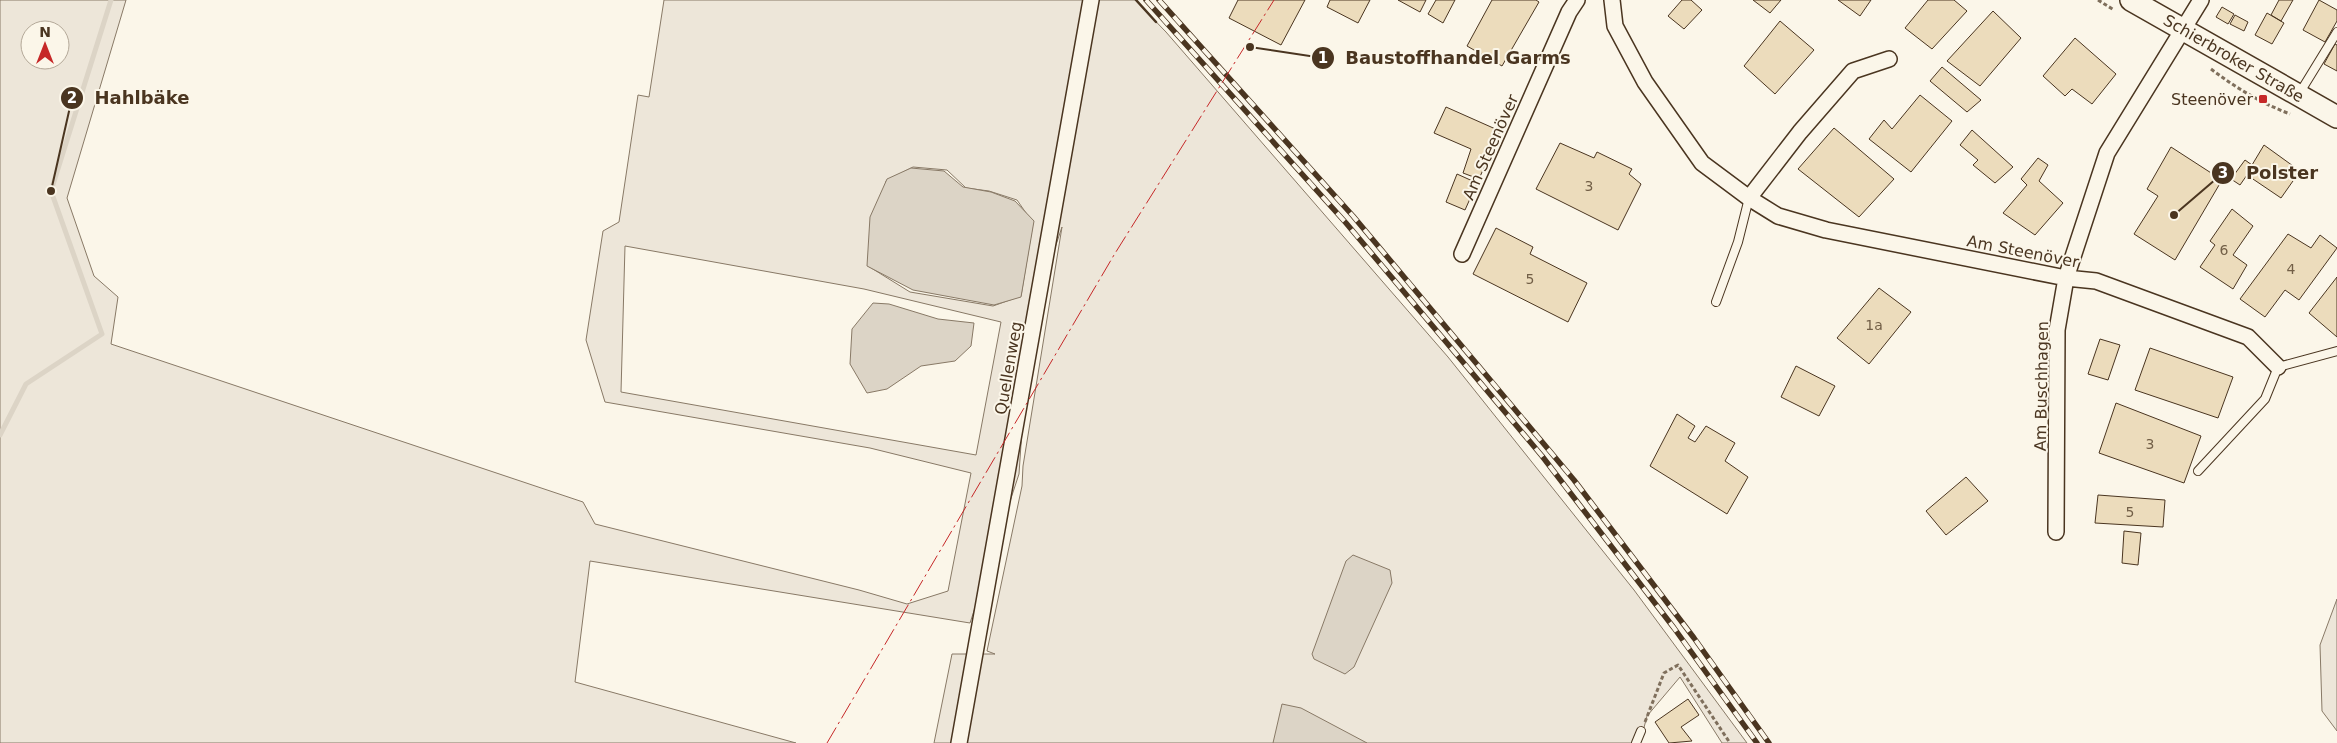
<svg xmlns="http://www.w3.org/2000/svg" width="2337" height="743" font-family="'DejaVu Sans',sans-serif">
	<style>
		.green { fill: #ede6d9; stroke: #887966; fill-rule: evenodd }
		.water { fill: #dcd4c6; stroke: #887966 }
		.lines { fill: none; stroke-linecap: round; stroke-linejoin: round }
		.stream { stroke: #dcd4c6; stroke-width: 5 }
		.building { fill: #ecdcbc; stroke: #4a3520 }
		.lane-casing { stroke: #4a3520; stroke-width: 10 }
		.street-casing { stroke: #4a3520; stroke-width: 18 }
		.secondary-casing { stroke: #4a3520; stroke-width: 24 }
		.path { stroke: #7f6f5c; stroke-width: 3; stroke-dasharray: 4 2.5; stroke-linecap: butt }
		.lane { stroke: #fbf6e9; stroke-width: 8 }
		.street { stroke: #fbf6e9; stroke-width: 15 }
		.secondary { stroke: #fbf6e9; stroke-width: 21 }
		.rail-casing { stroke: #4a3520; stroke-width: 5.5 }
		.rail { stroke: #fbf6e9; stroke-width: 4; stroke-dasharray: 11; stroke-linecap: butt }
		.wall { stroke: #4a3520; stroke-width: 2.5 }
		.power { stroke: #c62828; stroke-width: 1; stroke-dasharray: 18 4 2.5 4; stroke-linecap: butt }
		.poi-dot { fill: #c62828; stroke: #fbf6e9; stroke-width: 2 }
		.labels { text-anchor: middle; stroke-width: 4; stroke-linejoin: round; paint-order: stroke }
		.number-label { font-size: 14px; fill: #725f47 }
		.street-label { font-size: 16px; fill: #4a3520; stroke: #fbf6e9 }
		.poi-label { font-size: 16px; fill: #4a3520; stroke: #fbf6e9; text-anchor: end }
		.leader { fill: none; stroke: #4a3520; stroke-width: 2 }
		.callout-dot { fill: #4a3520; stroke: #fbf6e9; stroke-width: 2 }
		.mark-label { font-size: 15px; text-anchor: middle; font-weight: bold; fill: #fff }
		.callout-label { font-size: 18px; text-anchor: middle; font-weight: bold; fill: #4a3520; stroke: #fbf6e9; stroke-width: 4; stroke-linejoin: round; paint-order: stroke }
	</style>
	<rect width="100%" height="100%" fill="#fbf6e9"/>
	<path class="green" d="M0 0H126L67 198 94 276 118 297 111 344 583 502 595 524 859 590 907 604 948 591 971 473 870 448 605 402 586 340 603 231 619 222 638 95 649 97 664 0H1135L1166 32 1448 357 1634 590 1747 743H1722L1680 677 1647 716 1640 743H934L952 654H995L987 651 1022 486 1023 466 1062 227 1029 325 1019 474 970 623 590 561 575 682 796 743H0ZM30 30H60V60H30ZM913 167 947 170 966 188 989 191 1017 200 1033 223 1021 296 993 306 910 292 868 266 886 181ZM625 246 864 289 1001 322 976 455 621 392Z
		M2337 599V731L2322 711 2320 645Z"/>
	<path class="water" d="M911 168 944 171 963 187 991 192 1015 201 1034 221 1021 297 994 305 913 290 867 266 870 217 887 179Z
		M873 303 889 304 938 319 974 323 971 346 955 361 921 366 887 389 867 393 850 364 852 329Z
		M1353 555 1390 570 1392 583 1354 667 1345 674 1314 659 1312 654 1346 561Z
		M1282 704 1301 708 1367 743H1273Z"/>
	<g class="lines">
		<path class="stream" d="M0 435 26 384 102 334 51 191 111 0"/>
	</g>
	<path class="building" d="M1238 0H1305L1281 45 1229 18Z
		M1330 0H1370L1358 23 1327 7Z
		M1398 0H1426L1420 12Z
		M1436 0H1455L1443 23 1428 14Z
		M1492 0H1536L1539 2 1502 66 1467 46Z
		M1682 0H1691L1702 10 1684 29 1668 16Z
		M1753 0H1781L1770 13Z
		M1838 0H1871L1860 16Z
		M1928 0H1954L1967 11 1932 49 1905 28Z
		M2279 0H2293L2281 21 2271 15Z
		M2319 0 2337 10V21L2325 42 2303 30Z
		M2222 7 2234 14 2228 24 2216 17Z
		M1993 11 2021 38 1980 86 1947 61Z
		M2267 13 2284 23 2272 44 2255 35Z
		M2235 15 2248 22 2244 31 2230 24Z
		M1780 21 1814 50 1775 94 1744 66Z
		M2075 38 2116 74 2092 104 2072 89 2065 96 2043 76Z
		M2335 44 2337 45V71L2324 64Z
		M1942 67 1981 100 1967 112 1930 81Z
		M1920 95 1952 121 1911 172 1869 139 1884 120 1892 129Z
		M1446 107 1500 131 1479 179 1463 173 1471 149 1434 133Z
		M1834 128 1894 179 1859 217 1798 169Z
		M1972 130 2013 167 1995 183 1973 165 1978 160 1960 145Z
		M1560 143 1594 158 1597 152 1632 169 1629 174 1641 184 1618 230 1536 189Z
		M2264 145 2300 171 2281 198 2247 175 2240 185 2231 179 2245 160 2252 165Z
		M2171 147 2222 180 2175 260 2134 234 2158 196 2147 189Z
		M2038 158 2048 165 2039 181 2063 203 2035 235 2003 213 2027 185 2021 179Z
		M1457 174 1477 183 1465 210 1446 202Z
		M2232 209 2253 226 2233 255 2247 265 2233 289 2200 267 2215 245 2210 241Z
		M1496 228 1533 247 1530 254 1587 283 1568 322 1473 274Z
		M2288 234 2311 248 2320 235 2337 248 2299 300 2285 290 2265 317 2240 299Z
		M2337 277V337L2309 313Z
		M1879 288 1911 312 1869 364 1837 338Z
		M2100 339 2120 345 2108 380 2088 374Z
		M2150 348 2233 377 2218 418 2135 390Z
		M1796 366 1835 386 1819 416 1781 397Z
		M2116 403 2201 436 2184 483 2099 453Z
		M1677 414 1695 426 1688 438 1695 442 1706 426 1735 443 1725 461 1748 477 1727 514 1650 466Z
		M1966 477 1988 501 1946 535 1926 511Z
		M2098 495 2165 500 2163 527 2095 523Z
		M2124 531 2141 533 2138 565 2122 563Z
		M1688 699 1699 715 1681 727 1692 741 1669 743 1655 722Z"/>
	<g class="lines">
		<g class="lane-casing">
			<path id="lane" d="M2299 94 2337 32
				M1716 302 1738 242 1749 198
				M2198 471 2265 399 2278 367 2337 351
				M1636 743 1641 731"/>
		</g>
		<g class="street-casing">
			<path id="street" d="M1612 0 1615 26 1645 82 1702 163 1749 198 1778 216 1826 230 2066 278 2096 281 2248 337 2278 367
				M1749 198 1800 132 1853 71 1889 59
				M1462 254 1569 12 1577 0
				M2056 532 2057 330 2066 278 2107 153 2201 0
				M959 743 1091 0"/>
		</g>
		<g class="secondary-casing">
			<path id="secondary" d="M2131 0 2337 117"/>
		</g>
		<path class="path" d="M2098 0 2114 10
			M2211 69C2236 88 2261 103 2290 114
			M1645 722 1664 673 1678 665 1730 743"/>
		<use href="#lane" class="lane"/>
		<use href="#street" class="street"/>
		<use href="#secondary" class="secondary"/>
		<g class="rail-casing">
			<path id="rail" d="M1146 0 1346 223 1542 456 1674 628 1757 743
				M1159 0 1353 216 1574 480 1694 638 1769 743"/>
		</g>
		<use href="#rail" class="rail"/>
		<path class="wall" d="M1136 0 1156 22"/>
		<path class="power" d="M827 743 1114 255 1274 0"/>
	</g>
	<rect class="poi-dot" x="2258" y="94" width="10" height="10" rx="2.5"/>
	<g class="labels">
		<g class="number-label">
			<text x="1589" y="191">3</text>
			<text x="2224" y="255">6</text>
			<text x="2291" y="274">4</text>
			<text x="1530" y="284">5</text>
			<text x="1874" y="330">1a</text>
			<text x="2150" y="449">3</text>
			<text x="2130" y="517">5</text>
		</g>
		<g class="street-label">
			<text transform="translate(2234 58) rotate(30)" y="6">Schierbroker Straße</text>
			<text transform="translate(1490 147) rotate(-66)" y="6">Am Steenöver</text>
			<text transform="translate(2023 251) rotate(11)" y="6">Am Steenöver</text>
			<text transform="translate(1008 368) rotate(-80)" y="6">Quellenweg</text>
			<text transform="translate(2041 386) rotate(-89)" y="6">Am Buschhagen</text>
		</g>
		<g class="poi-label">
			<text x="2253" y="105">Steenöver</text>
		</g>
	</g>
	<path class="leader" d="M1250 47L1323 58M51 191L72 98M2174 215L2223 173"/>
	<g class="callout-dot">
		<circle cx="1250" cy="47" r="5"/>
		<circle cx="51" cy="191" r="5"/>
		<circle cx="2174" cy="215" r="5"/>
		<circle cx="1323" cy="58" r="12"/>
		<circle cx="72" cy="98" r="12"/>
		<circle cx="2223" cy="173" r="12"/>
	</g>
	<g class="mark-label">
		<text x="1323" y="63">1</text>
		<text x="72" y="103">2</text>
		<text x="2223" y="178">3</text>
	</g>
	<g class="callout-label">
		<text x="1458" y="64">Baustoffhandel Garms</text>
		<text x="142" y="104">Hahlbäke</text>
		<text x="2282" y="179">Polster</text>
	</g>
	<g transform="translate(45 45)"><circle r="24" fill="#fbf6e9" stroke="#b4a999"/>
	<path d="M0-4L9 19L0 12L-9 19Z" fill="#c62828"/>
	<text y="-8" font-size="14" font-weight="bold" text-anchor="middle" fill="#4a3520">N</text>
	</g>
</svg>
